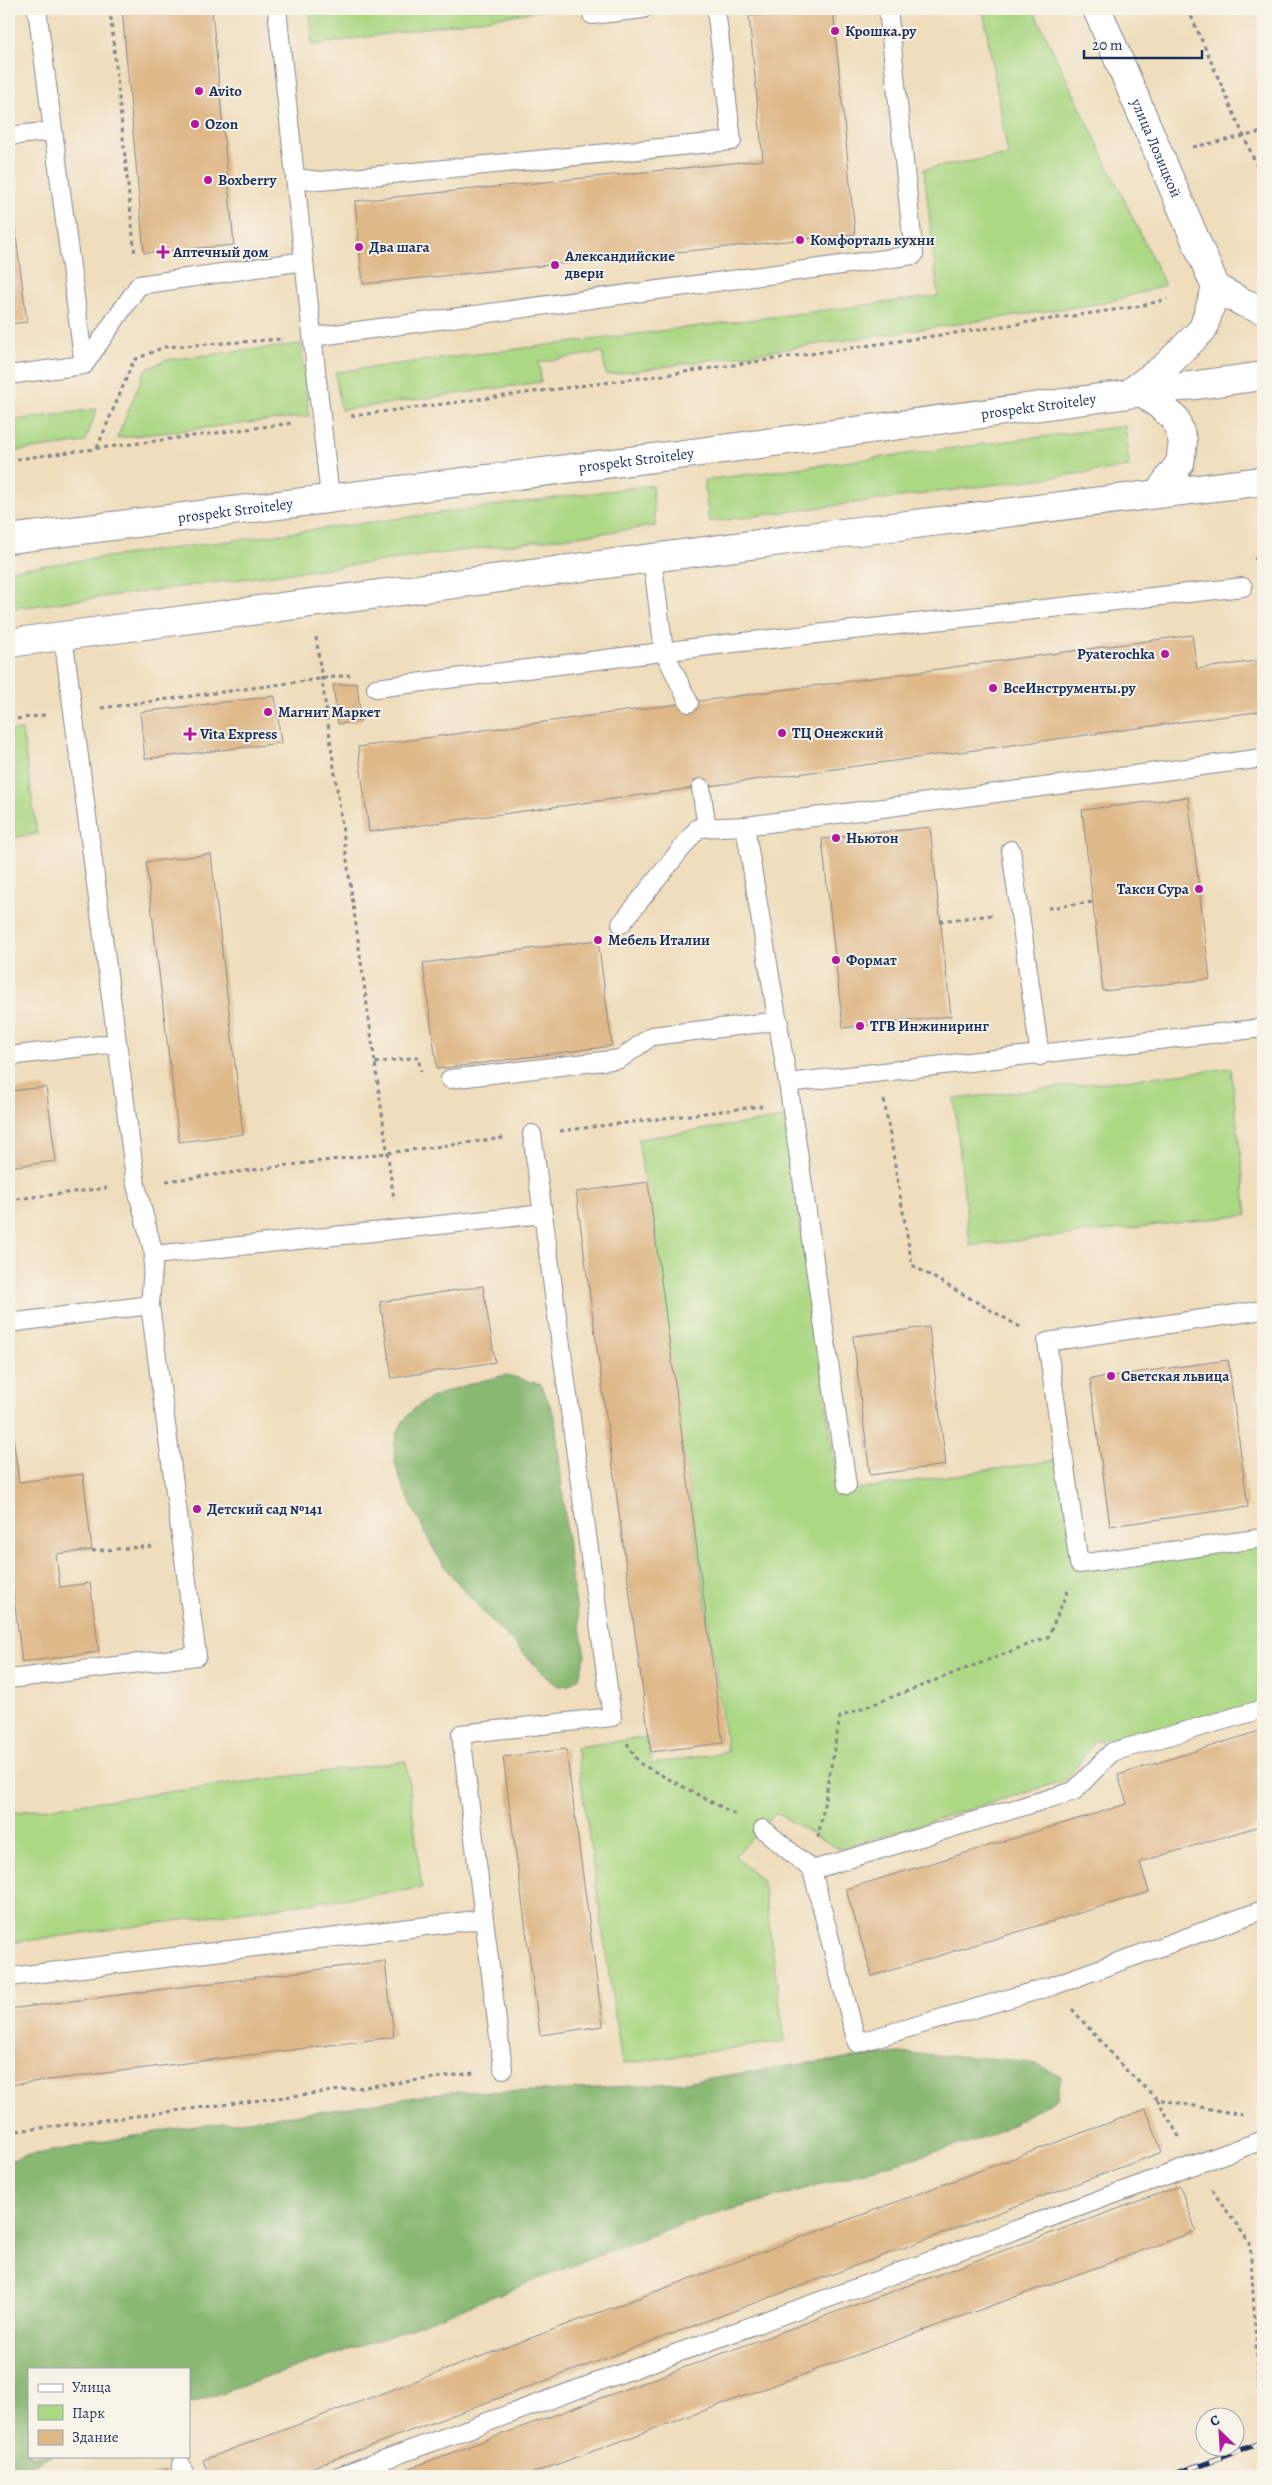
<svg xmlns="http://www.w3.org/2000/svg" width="1272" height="2485" font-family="Alegreya,serif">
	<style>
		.green { fill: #acd884; stroke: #648471 }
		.forest { fill: #89b872; stroke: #527468 }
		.building { fill: #dfb888 }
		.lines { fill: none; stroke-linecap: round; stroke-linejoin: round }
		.lane-casing { stroke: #85868c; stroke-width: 20 }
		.secondary-casing { stroke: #85868c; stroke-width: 30 }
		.primary-casing { stroke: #85868c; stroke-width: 30 }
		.path { stroke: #85868c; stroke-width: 3; stroke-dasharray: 4 4; stroke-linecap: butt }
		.lane { stroke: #fff; stroke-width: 18 }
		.secondary { stroke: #fff; stroke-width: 28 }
		.primary { stroke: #fff; stroke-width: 28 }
		.rail-casing { stroke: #1b2f5e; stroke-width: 5.5 }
		.rail { stroke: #f7f3e8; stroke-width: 4; stroke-dasharray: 11; stroke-linecap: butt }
		.poi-dot { fill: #b5179e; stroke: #f7f3e8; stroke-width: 2 }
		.labels { text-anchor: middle; stroke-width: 4; stroke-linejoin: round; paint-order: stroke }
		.poi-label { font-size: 15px; font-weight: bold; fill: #1b2f5e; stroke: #f7f3e8; text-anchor: start }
		.street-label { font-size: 15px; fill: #1b2f5e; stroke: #f7f3e8 }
	</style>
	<rect width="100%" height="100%" fill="#f7f3e8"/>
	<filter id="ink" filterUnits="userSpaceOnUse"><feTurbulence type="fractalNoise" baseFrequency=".02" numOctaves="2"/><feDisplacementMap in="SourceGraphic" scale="10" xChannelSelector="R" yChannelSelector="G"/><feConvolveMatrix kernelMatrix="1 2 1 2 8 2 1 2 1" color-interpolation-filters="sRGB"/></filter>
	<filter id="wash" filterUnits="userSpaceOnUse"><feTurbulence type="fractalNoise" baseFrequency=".0096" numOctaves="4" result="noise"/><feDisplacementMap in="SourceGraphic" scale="20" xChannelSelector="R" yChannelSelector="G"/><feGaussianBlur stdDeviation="1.12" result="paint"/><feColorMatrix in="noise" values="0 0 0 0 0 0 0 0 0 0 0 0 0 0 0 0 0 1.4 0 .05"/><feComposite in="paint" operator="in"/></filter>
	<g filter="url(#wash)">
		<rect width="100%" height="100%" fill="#efddbb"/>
		<path class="green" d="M310 9H552L312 45Z
			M983 9H1033L1165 285 1109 302 606 375 602 352 539 362 541 382 341 410 335 372 938 296 924 169 1008 155Z
			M301 344 309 416 117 438 145 370 166 360Z
			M97 409 85 442 9 452V421Z
			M1125 426 1129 467 709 522 704 480Z
			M652 485 655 526 9 609V570Z
			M22 730 37 834 9 838V731Z
			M1231 1068 1247 1215 970 1246 954 1099Z
			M784 1118 839 1492 1058 1460 1073 1562 1263 1534V1715L1095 1741 1066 1780 839 1849 776 1813 735 1856 763 1882 785 2041 622 2064 576 1747 647 1737 651 1764 727 1752 638 1139Z
			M406 1761 422 1888 9 1943V1813Z"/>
		<path class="forest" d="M507 1375 541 1385 555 1417 571 1576 585 1656 579 1677 569 1685 558 1686 550 1680C512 1641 465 1598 436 1553 428 1540 422 1525 415 1512 398 1478 380 1443 412 1411 428 1393 483 1380 507 1375Z
			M899 2053 1004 2059 1036 2064 1061 2076 1057 2098 991 2136 681 2224 393 2335 189 2404V2369H29V2456H53L9 2474V2161L25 2156 172 2129 325 2111 446 2092 548 2091 678 2083 793 2065Z"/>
		<g id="blocks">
			<path class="building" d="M122 9H212L234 245 144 253Z
				M833 9 855 234 363 284 355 201 763 160 749 16Z
				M9 181 27 322 9 324Z
				M1192 635 1197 669 1263 660V711L369 832 358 747Z
				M357 683 361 721 338 724 333 685Z
				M275 696 281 743 145 759 140 712Z
				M1188 797 1210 979 1103 991 1082 810Z
				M930 827 951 1016 843 1028 822 839Z
				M211 854 243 1134 179 1142 146 862Z
				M598 940 612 1046 437 1069 423 963Z
				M46 1087 56 1161 9 1167V1091Z
				M648 1182 723 1743 651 1752 576 1192Z
				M483 1286 495 1362 392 1378 380 1302Z
				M929 1327 946 1465 870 1475 853 1336Z
				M1228 1360 1248 1507 1110 1526 1090 1379Z
				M9 1406 19 1482 83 1474 92 1550 56 1554 60 1587 90 1583 99 1652 22 1662 10 1565H9Z
				M1263 1730V1825L1140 1862 1149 1892 872 1976 846 1889 1127 1804 1118 1775Z
				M566 1749 603 2026 540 2035 503 1757Z
				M385 1961 394 2037 9 2085V2009Z
				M1146 2109 1162 2152 305 2470 308 2476H209L203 2460Z
				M1180 2186 1196 2231 525 2476H388Z
				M167 2469 170 2476H148Z"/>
		</g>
	</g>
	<g filter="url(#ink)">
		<use href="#blocks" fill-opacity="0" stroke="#85868c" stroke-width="1"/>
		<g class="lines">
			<g class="lane-casing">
				<path id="lane" d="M37 9 84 365
					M591 9 592 15 643 9
					M9 136 53 131
					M296 178 320 181 732 141 716 9
					M304 261 330 498
					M313 337 914 255 888 9
					M9 375 84 365 139 285 304 261 277 9
					M652 558 664 651 689 703
					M376 688 725 644 1243 587
					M701 788 707 828
					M745 826 788 1083 1263 1028
					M1011 850 1040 1056
					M621 924 698 828 745 826 1263 758
					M9 1056 117 1043
					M450 1079 620 1059 652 1036 779 1021
					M788 1083 847 1485
					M154 1255 543 1214
					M1263 1310 1047 1342 1079 1564 1263 1538
					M9 1323 150 1305
					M9 1679 197 1656 150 1305 154 1255 136 1185 63 636
					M763 1829 812 1870 857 2043 1052 1986 1263 1910
					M812 1870 1074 1791 1112 1752 1263 1709
					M484 1919 503 2069
					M9 1977 484 1919 461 1734 612 1717 532 1134
					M181 2464 185 2476
					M339 2476 1263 2140"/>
			</g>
			<g class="secondary-casing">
				<g id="secondary">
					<path id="s1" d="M1097 9 1216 288"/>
					<path d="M1216 288 1244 303 1263 310"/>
					<path d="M1128 394 1166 366 1203 329 1216 288"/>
				</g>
			</g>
			<g class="primary-casing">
				<g id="primary">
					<path d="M1143 392 1175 418 1183 441 1180 463 1158 493"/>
					<path id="s2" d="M9 539 685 454 1263 376"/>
					<path d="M9 643 826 535 1263 481"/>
				</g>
			</g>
			<path class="path" d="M110 9 135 255
				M1188 9 1263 180
				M1193 147 1263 132
				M351 416 671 374 1141 306 1167 299
				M97 448 134 360 164 347 284 339
				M9 460 293 423
				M1254 559 1263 558
				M316 637 394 1200
				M101 708 350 675
				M9 720 45 715
				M1048 908 1093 902
				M940 921 992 915
				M375 1063 418 1057 421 1072
				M884 1100 912 1265 1022 1328
				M560 1131 762 1106
				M166 1181 504 1138
				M9 1200 107 1188
				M92 1551 154 1546
				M627 1743 639 1763 738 1816
				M818 1838 840 1717 1048 1637 1068 1590
				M1072 2009 1122 2066 1157 2099 1243 2115
				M1157 2099 1181 2140
				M9 2132 474 2073
				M1212 2190 1250 2243 1259 2392 1263 2404"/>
			<use href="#lane" class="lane"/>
			<use href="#secondary" class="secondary"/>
			<use href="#primary" class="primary"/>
			<g class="rail-casing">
				<path id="rail" d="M1169 2476 1263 2442"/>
			</g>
			<use href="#rail" class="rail"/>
		</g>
	</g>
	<g class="poi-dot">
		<circle cx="835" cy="31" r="5"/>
		<circle cx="199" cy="91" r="5"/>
		<circle cx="195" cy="124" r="5"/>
		<circle cx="208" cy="180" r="5"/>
		<circle cx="800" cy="240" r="5"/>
		<circle cx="359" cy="247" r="5"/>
		<path d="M160.5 244.5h5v5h5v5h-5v5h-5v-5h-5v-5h5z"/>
		<circle cx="555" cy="265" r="5"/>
		<circle cx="1165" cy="654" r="5"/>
		<circle cx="993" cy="688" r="5"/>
		<circle cx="268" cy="712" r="5"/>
		<circle cx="782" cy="733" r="5"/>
		<path d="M187.5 726.5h5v5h5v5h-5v5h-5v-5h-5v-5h5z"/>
		<circle cx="836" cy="838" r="5"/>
		<circle cx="1199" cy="889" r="5"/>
		<circle cx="598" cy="940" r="5"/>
		<circle cx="836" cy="960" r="5"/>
		<circle cx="860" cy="1026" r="5"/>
		<circle cx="1111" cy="1376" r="5"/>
		<circle cx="197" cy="1509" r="5"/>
	</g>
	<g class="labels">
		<g class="poi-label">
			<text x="845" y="36">Крошка.ру</text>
			<text x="209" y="96">Avito</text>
			<text x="205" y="129">Ozon</text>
			<text x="218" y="185">Boxberry</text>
			<text x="810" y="245">Комфорталь кухни</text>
			<text x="369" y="252">Два шага</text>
			<text x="173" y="257">Аптечный дом</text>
			<text x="565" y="261">Александийские<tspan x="565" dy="17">двери</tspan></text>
			<text x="1155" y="659" text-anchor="end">Pyaterochka</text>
			<text x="1003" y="693">ВсеИнструменты.ру</text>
			<text x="278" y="717">Магнит Маркет</text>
			<text x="792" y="738">ТЦ Онежский</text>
			<text x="200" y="739">Vita Express</text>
			<text x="846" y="843">Ньютон</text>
			<text x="1189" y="894" text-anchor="end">Такси Сура</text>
			<text x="608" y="945">Мебель Италии</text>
			<text x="846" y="965">Формат</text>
			<text x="870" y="1031">ТГВ Инжиниринг</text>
			<text x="1121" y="1381">Светская львица</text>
			<text x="207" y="1514">Детский сад №141</text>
		</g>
		<g class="street-label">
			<text dy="5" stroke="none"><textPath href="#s1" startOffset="151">улица Лозицкой</textPath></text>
			<text dy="5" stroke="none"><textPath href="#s2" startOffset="1038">prospekt Stroiteley</textPath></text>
			<text dy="5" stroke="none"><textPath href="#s2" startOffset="632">prospekt Stroiteley</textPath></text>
			<text dy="5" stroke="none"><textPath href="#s2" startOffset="228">prospekt Stroiteley</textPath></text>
		</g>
	</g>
	<rect width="1272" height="2485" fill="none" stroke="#f7f3e8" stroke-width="30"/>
	<rect x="28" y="2368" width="162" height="90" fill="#f7f3e8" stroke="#9fa5b1"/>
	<rect x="38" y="2384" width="25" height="8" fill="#ffffff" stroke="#9fa5b1"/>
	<text x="72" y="2392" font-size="15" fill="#1b2f5e">Улица</text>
	<rect x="38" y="2405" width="25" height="15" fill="#acd884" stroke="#9fa5b1"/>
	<text x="72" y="2418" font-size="15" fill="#1b2f5e">Парк</text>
	<rect x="38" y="2430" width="25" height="15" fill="#dfb888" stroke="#9fa5b1"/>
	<text x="72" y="2442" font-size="15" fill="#1b2f5e">Здание</text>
	<g transform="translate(1220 2432) rotate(335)"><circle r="24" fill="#f7f3e8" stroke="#9fa5b1"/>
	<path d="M0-4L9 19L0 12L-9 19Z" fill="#b5179e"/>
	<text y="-8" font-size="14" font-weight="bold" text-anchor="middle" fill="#1b2f5e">С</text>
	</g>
	<path d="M1084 50v8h118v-8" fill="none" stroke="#1b2f5e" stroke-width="2.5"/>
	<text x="1092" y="50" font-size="15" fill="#1b2f5e" stroke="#f7f3e8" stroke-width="4" paint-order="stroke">20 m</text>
</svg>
